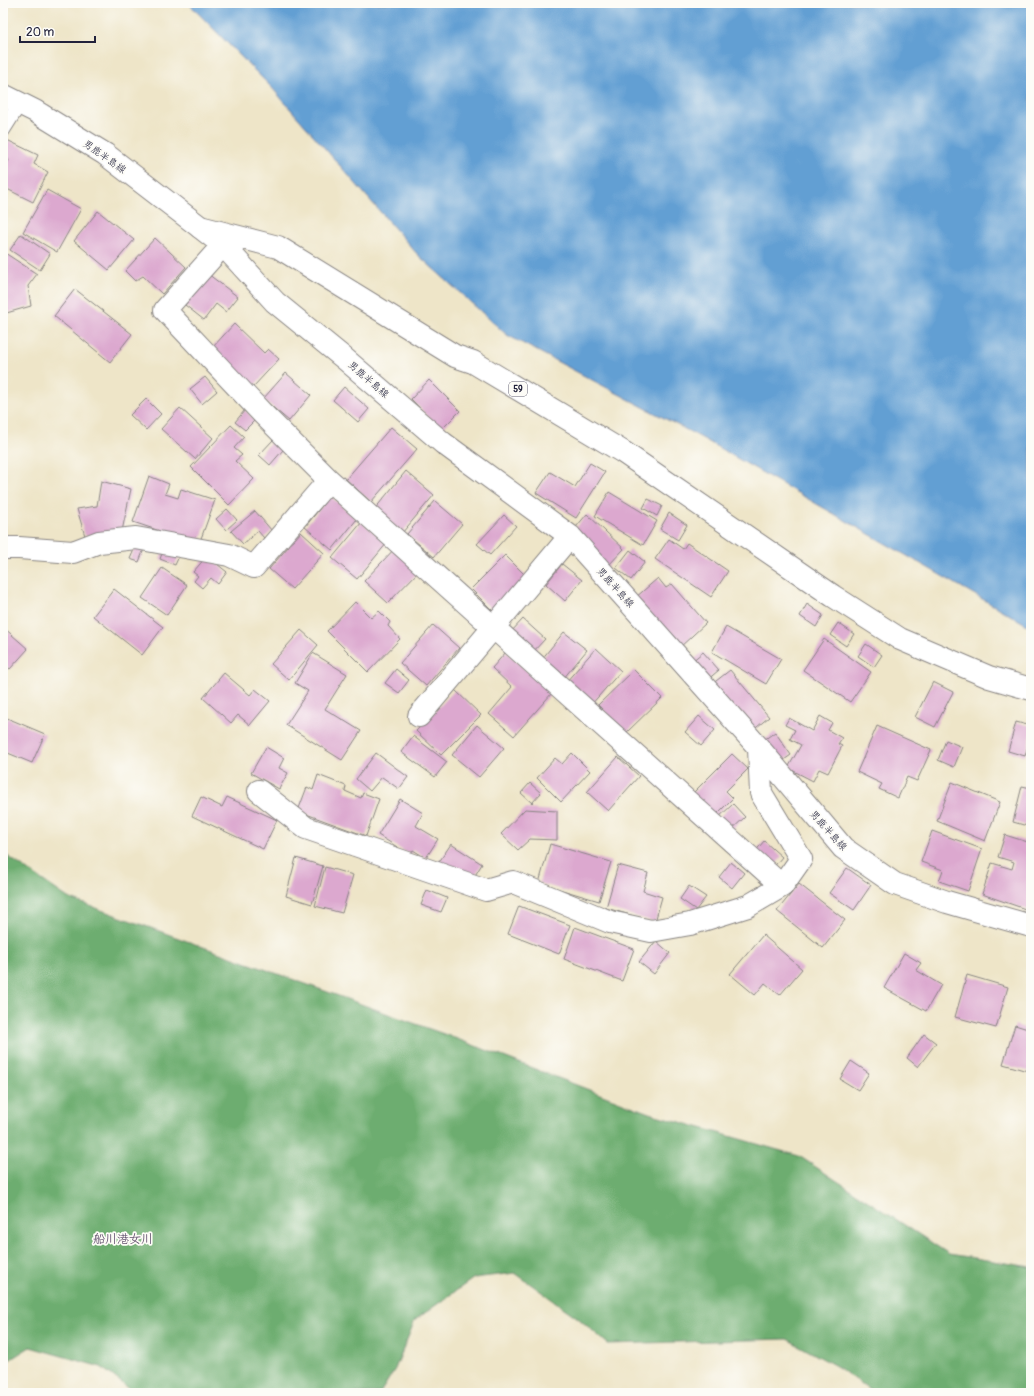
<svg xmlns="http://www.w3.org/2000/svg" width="1034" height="1396" font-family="Pangolin,'Klee One',sans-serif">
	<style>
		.forest { fill: #6dad70; stroke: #486856 }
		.water { fill: #629fd3; stroke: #426087 }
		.building { fill: #dca8cf }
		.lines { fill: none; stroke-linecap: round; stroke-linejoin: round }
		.service-casing { stroke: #888482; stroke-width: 16 }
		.minor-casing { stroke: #888482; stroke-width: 24 }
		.primary-casing { stroke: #888482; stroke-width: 24 }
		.service { stroke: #fff; stroke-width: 14 }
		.minor { stroke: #fff; stroke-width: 22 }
		.primary { stroke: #fff; stroke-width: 22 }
		.labels { text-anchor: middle; stroke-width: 3.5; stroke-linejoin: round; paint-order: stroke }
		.shield { fill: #fdfcf7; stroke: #646373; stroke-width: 1 }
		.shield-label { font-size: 9px; font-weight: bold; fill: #22223b }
		.street-label { font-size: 10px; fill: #22223b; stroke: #fdfcf7 }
		.quarter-label { font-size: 12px; font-weight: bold; fill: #63516f; stroke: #fdfcf7 }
	</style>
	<rect width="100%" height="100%" fill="#fdfcf7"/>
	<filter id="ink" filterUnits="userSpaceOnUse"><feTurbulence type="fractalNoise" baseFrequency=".025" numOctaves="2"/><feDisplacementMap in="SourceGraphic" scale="8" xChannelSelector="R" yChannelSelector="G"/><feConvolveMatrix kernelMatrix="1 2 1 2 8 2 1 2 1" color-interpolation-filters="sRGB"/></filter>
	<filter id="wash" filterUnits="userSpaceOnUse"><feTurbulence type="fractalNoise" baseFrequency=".012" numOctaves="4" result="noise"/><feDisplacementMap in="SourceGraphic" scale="16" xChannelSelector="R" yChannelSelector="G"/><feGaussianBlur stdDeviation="0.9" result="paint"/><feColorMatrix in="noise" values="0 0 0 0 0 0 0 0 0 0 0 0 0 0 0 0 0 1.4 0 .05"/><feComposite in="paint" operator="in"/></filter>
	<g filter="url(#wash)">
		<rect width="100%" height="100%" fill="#eee5c8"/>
		<path class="forest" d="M3 853 68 898 452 1037 649 1113 799 1156 949 1254 1031 1267V1393H875L836 1366 787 1339 608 1344 578 1318 515 1273 474 1278 415 1320 395 1369 380 1393H135L101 1367 30 1347 3 1364Z"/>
		<path class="water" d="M188 3H1031V627L700 437 507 335 418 255 273 89Z"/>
		<g id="blocks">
			<path class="building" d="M7 140 38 155 34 164 48 172 33 202 3 187V171L9 160 3 157V147Z
				M47 190 81 209 57 252 23 232Z
				M98 211 134 240 109 270 74 241Z
				M21 234 50 254 40 270 10 250Z
				M155 238 186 267 162 294 143 276 135 281 125 271Z
				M5 253 37 274 28 286 31 306 3 314V255Z
				M208 274 238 297 226 312 216 304 204 320 185 305Z
				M75 289 132 334 110 362 54 316Z
				M234 324 264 353 268 349 279 359 253 387 212 348Z
				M286 373 311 395 289 421 263 399Z
				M205 377 217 391 202 404 190 389Z
				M429 380 460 411 441 430 411 399Z
				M344 387 369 409 358 422 333 400Z
				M146 399 161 414 146 430 130 415Z
				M180 408 213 438 195 459 161 429Z
				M245 410 255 420 245 430 235 422Z
				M231 425 244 437 234 448 242 455 235 461 254 479 229 505 191 467Z
				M391 427 417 449 371 502 346 479Z
				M273 440 283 450 270 465 259 455Z
				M590 463 605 472 576 518 536 493 550 472 575 487Z
				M406 471 434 495 402 533 374 510Z
				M149 476 169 484 165 494 178 498 181 489 215 500 199 544 133 522Z
				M101 481 131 489 122 531 85 536 77 509 97 506Z
				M609 492 657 521 643 545 595 516Z
				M330 496 357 519 332 550 305 527Z
				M648 499 662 506 657 516 643 508Z
				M435 501 462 524 434 557 407 534Z
				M227 509 237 520 226 530 216 519Z
				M255 511 272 531 264 538 258 531 243 544 231 531Z
				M669 513 687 525 678 540 660 529Z
				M587 514 624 549 607 567 571 533Z
				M504 515 516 526 490 555 477 544Z
				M362 522 387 543 357 579 332 558Z
				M301 532 324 553 292 589 269 569Z
				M669 539 683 549 687 543 728 571 711 597 655 559Z
				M136 545 144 549 139 562 130 559Z
				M398 545 422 568 388 603 364 581Z
				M164 548 180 554 175 565 160 559Z
				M630 550 645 562 631 580 616 568Z
				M505 555 527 577 493 611 471 589Z
				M207 556 227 572 218 584 211 578 202 588 194 581 198 576 193 572Z
				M562 564 582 580 565 601 546 584Z
				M162 568 187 585 167 615 142 598Z
				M658 578 666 588 672 584 706 623 679 648 635 598Z
				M114 589 163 627 142 655 93 616Z
				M355 602 371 618 379 611 390 622 388 626 400 639 368 672 327 631Z
				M807 604 823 615 816 627 800 616Z
				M523 619 545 639 532 653 510 633Z
				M838 623 854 634 846 646 830 635Z
				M433 625 459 648 426 686 400 663Z
				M3 627 28 649 10 669 3 664Z
				M726 627 781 659 766 684 712 652Z
				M301 630 318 645 289 680 271 664Z
				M564 632 587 650 563 679 541 660Z
				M824 639 871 672 850 702 803 670Z
				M866 644 882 655 874 667 858 656Z
				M596 648 621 671 590 706 565 683Z
				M506 652 552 693 514 736 489 714 512 687 492 668Z
				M703 652 719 670 706 681 691 662Z
				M313 653 347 674 325 709 361 731 342 760 286 725 308 691 295 683Z
				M396 669 409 680 399 693 385 683Z
				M634 670 662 698 626 733 598 705Z
				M730 670 769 717 751 732 711 685Z
				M224 673 250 695 255 689 270 701 250 725 238 715 231 723 203 698Z
				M933 682 953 692 935 727 915 717Z
				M455 690 481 715 441 755 416 731Z
				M699 716 715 730 701 746 685 732Z
				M820 716 832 723 828 730 842 738 838 744 842 746 828 773 819 769 813 781 788 768 801 745 790 739 795 730 785 725 789 718 812 731Z
				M7 718 45 734 32 763 3 751V728Z
				M1016 722 1031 726V736L1025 756 1008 751Z
				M477 725 504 748 479 777 452 755Z
				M877 726 931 750 917 781 907 777 898 798 879 789 882 784 857 772Z
				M775 732 791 755 781 762 764 740Z
				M413 736 447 762 435 777 401 752Z
				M946 740 962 747 954 767 938 760Z
				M266 747 284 758 279 768 288 773 279 789 251 773Z
				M376 753 408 777 399 789 382 777 370 791 356 779Z
				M572 753 590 771 561 802 537 778 555 758 562 764Z
				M732 754 748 769 726 791 733 798 712 819 690 796Z
				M618 757 639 776 608 811 587 792Z
				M318 775 346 786 345 791 361 798 363 793 379 799 366 836 298 811 307 787 313 790Z
				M952 782 1000 802 985 841 937 821Z
				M530 783 541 793 532 803 521 793Z
				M1022 786 1031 788V827L1013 822Z
				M201 797 222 807 227 797 277 820 263 849 192 816Z
				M400 799 423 813 416 826 438 839 426 858 413 850 410 855 378 835Z
				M733 804 745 817 729 832 717 819Z
				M525 809 557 811V840L530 839 518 850 501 834Z
				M932 831 982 849 968 891 939 881 943 870 921 862Z
				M1005 835 1031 843V911L982 894 992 863 1012 869 1014 862 998 857Z
				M764 841 782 857 772 869 754 853Z
				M451 844 482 864 471 882 439 862Z
				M550 844 611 862 599 901 539 883Z
				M296 858 323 866 312 904 286 896Z
				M731 862 744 873 732 888 719 877Z
				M618 865 648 873 643 891 662 897 655 922 606 908Z
				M325 867 353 875 342 913 315 906Z
				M847 868 871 885 854 910 829 893Z
				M799 884 845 920 823 948 777 911Z
				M689 886 706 897 696 910 680 899Z
				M427 890 447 898 441 912 421 905Z
				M519 906 570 925 559 954 508 934Z
				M575 927 634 949 622 981 564 959Z
				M763 935 802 969 780 995 765 983 755 995 730 974Z
				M656 941 670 953 654 974 639 962Z
				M904 953 921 963 916 970 941 985 926 1011 884 988Z
				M967 975 1008 987 996 1028 955 1017Z
				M1015 1025 1031 1030V1072L1003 1064Z
				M924 1034 936 1043 918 1067 907 1058Z
				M851 1061 869 1073 858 1090 840 1079Z"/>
		</g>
	</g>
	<g filter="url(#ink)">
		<use href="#blocks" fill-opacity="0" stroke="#888482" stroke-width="1"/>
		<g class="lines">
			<g class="service-casing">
				<path id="service" d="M3 130 20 103"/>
			</g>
			<g class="minor-casing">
				<path id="minor" d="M200 227 223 245 275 302 345 359 443 443 570 536 759 748 843 848 895 884 947 902 1031 926
					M329 480 782 886
					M3 548H19L73 552 99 542 136 538 229 555 254 567 329 480 263 414 165 310 223 245
					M419 716 570 536
					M259 791 306 828 486 890 513 882 610 922 651 931 690 924 748 906 782 886 801 859 761 793 759 748"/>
			</g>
			<g class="primary-casing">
				<path id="primary" d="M3 95 35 111 105 154 200 227 278 247 455 356 473 362 623 452 833 596 900 639 989 677 1031 689"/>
			</g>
			<use href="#service" class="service"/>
			<use href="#minor" class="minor"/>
			<use href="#primary" class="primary"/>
		</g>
	</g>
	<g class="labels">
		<rect class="shield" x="509" y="382" width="18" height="14" rx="3"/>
		<g class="shield-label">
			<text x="518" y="392">59</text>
		</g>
		<g class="street-label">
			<text transform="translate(105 156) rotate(35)" y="4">男鹿半島線</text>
			<text transform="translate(369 379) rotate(41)" y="4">男鹿半島線</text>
			<text transform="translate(616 587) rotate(48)" y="4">男鹿半島線</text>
			<text transform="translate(829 830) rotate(48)" y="4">男鹿半島線</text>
		</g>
		<g class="quarter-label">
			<text x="123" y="1243">船川港女川</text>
		</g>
	</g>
	<rect width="1034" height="1396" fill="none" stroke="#fdfcf7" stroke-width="16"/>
	<path d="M20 36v6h75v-6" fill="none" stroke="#22223b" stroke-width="2"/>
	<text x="26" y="36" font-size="12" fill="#22223b" stroke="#fdfcf7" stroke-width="3" paint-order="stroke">20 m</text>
</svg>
